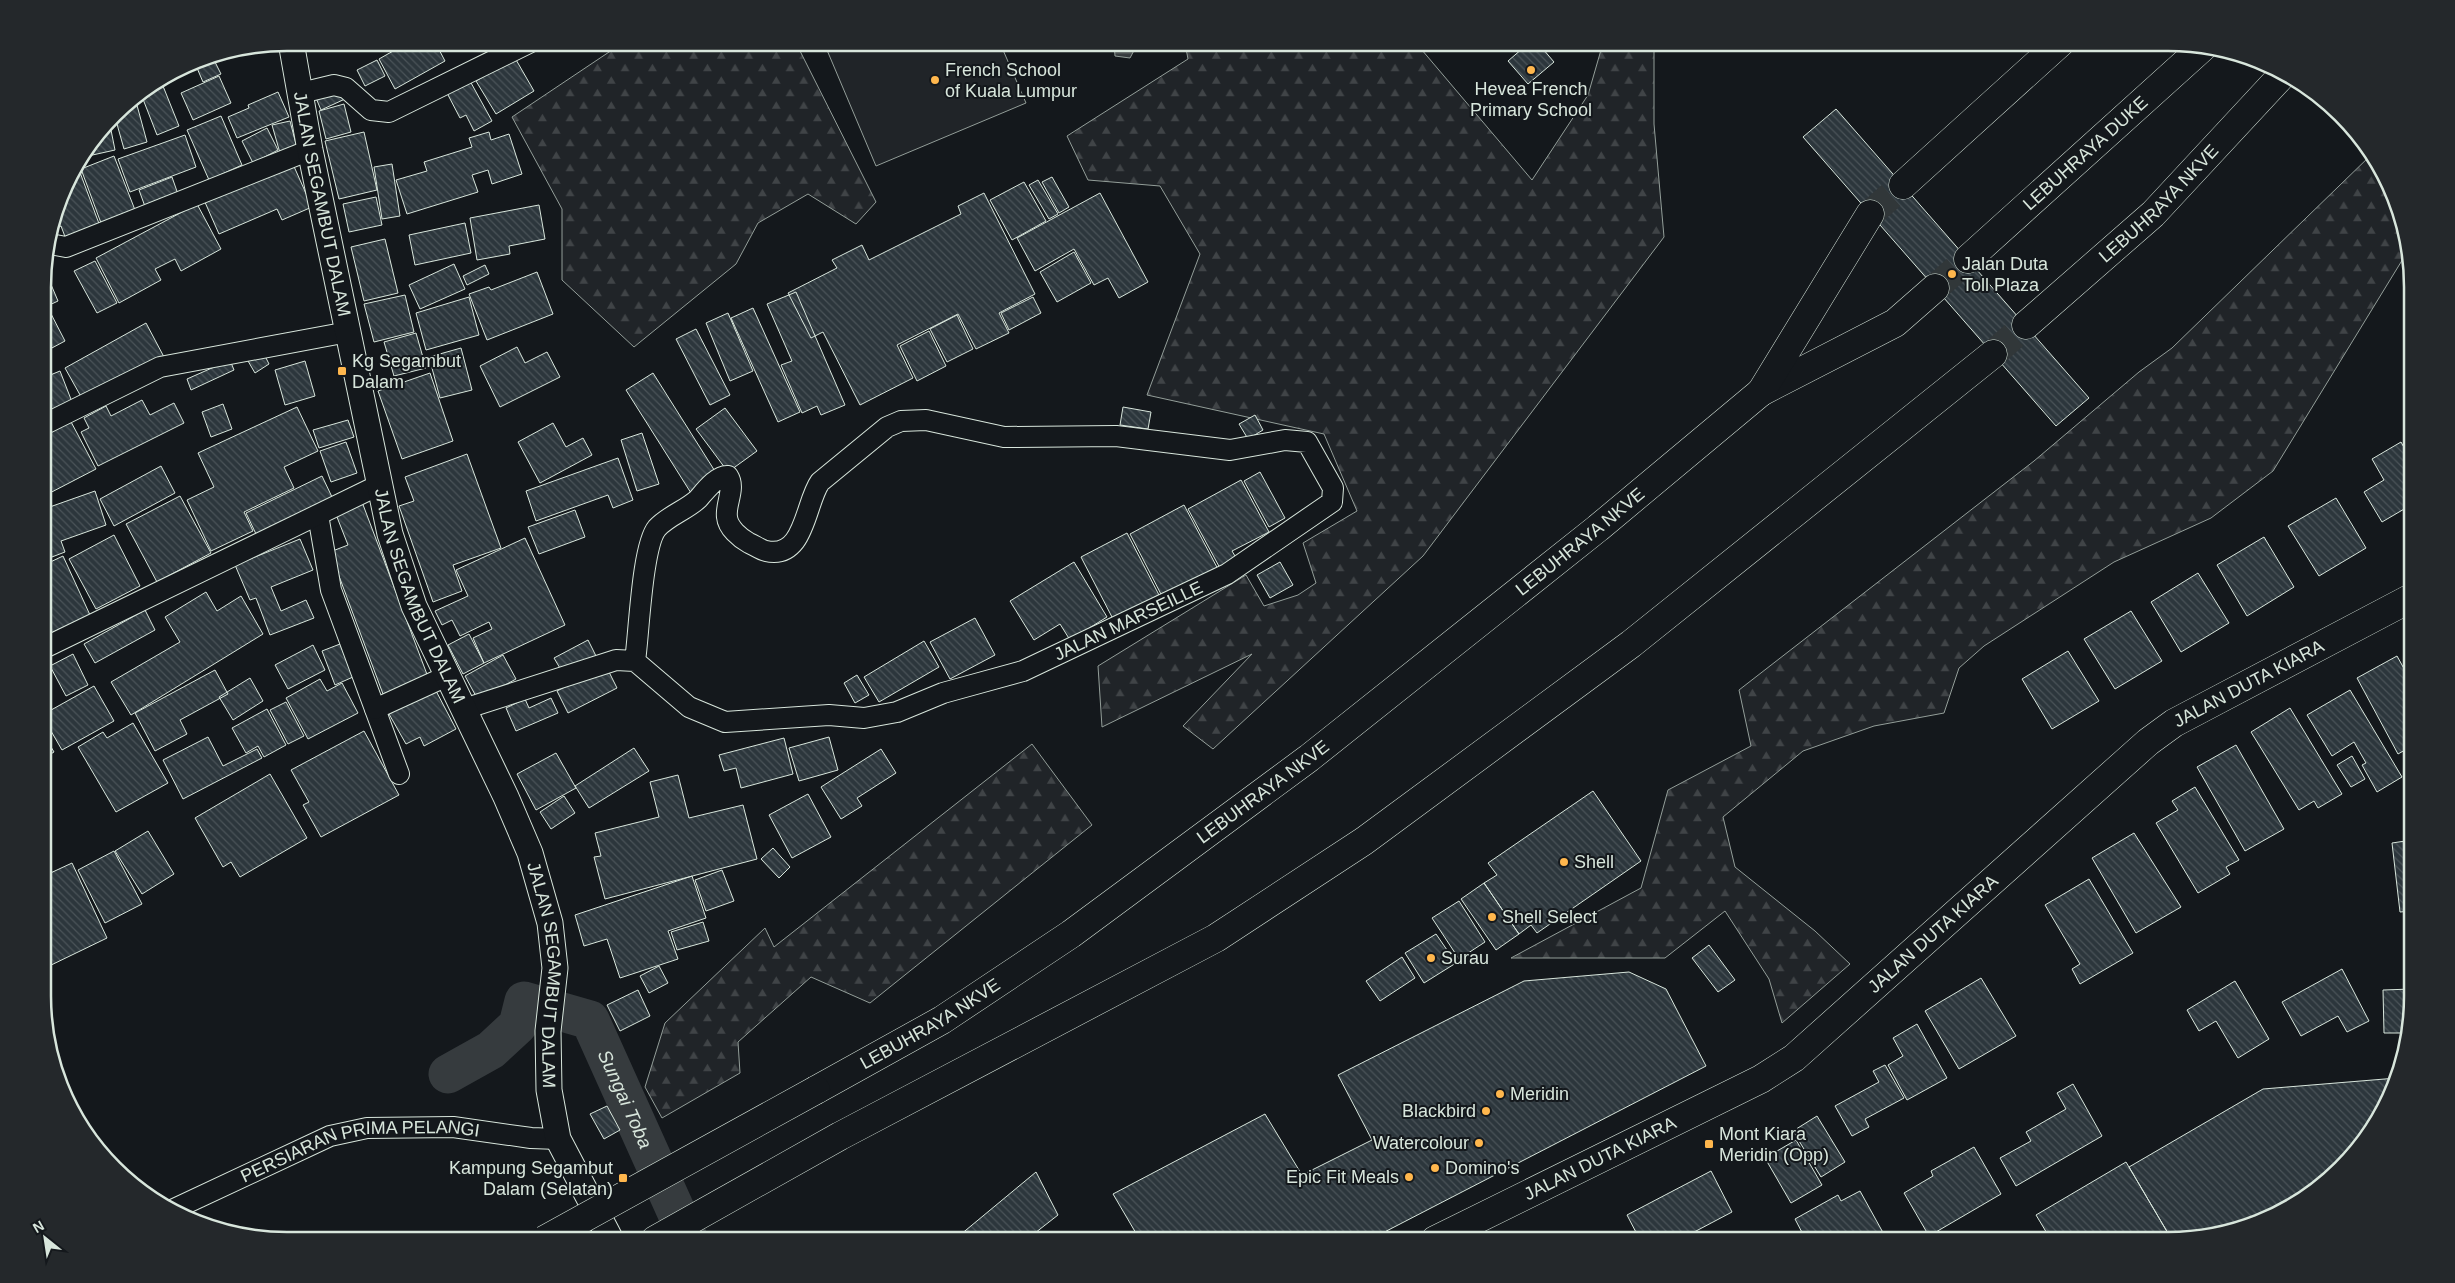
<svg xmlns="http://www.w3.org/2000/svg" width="2455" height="1283" font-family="Arial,sans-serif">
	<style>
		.forest { fill: url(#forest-firs); stroke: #939e99 }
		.garden { fill: #202428; stroke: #939e99 }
		.water { fill: url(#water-rules); stroke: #939e99 }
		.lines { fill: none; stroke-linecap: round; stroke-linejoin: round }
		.river { stroke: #363b3e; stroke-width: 39 }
		.building { fill: url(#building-back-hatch); stroke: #d8e6dc }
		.motorway-tunnel { stroke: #313739; stroke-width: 28; stroke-dasharray: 28 14; stroke-linecap: butt }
		.minor-casing { stroke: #d8e6dc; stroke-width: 22 }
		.tertiary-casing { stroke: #d8e6dc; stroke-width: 27 }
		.secondary-casing { stroke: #d8e6dc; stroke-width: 29 }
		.motorway-casing { stroke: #d8e6dc; stroke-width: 29 }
		.minor { stroke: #14181c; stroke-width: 20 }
		.tertiary { stroke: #14181c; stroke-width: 25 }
		.secondary { stroke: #14181c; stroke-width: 28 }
		.motorway { stroke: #14181c; stroke-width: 28 }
		.motorway-bridge-casing { stroke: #d8e6dc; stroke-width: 29; stroke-linecap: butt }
		.motorway-bridge { stroke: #14181c; stroke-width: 28 }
		.poi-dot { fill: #ffb74d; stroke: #14181c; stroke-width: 2 }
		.labels { text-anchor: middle; stroke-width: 4; stroke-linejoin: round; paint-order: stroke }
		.poi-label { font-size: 18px; fill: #d8e6dc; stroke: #14181c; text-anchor: start }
		.street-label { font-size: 18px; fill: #d8e6dc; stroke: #14181c }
		.water-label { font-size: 19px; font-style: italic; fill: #d8e6dc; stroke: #14181c }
		.rim { fill: none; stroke: #d8e6dc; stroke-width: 2.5 }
	</style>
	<defs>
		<pattern id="forest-firs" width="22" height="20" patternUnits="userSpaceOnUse" patternTransform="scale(1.25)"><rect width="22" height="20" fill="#202428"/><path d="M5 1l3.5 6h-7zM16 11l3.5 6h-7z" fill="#404447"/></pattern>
		<pattern id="water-rules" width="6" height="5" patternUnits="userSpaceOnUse" patternTransform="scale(1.25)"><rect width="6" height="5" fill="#363b3e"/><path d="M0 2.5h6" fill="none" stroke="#525759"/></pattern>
		<pattern id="building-back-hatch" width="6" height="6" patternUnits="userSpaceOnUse" patternTransform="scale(1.25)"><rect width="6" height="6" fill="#2c363c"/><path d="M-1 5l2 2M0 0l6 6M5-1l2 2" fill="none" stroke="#4a5358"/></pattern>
	</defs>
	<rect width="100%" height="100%" fill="#14181c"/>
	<path class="forest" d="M624 42 796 43 876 202 856 224 808 194 758 223 736 264 634 347 562 280V209L512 117Z
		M1185 43H1416L1532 180 1588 95 1603 43H1654V124L1664 237 1423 556 1213 749 1183 726 1252 654 1102 727 1098 666 1246 575 1264 606 1298 595 1316 583 1303 543 1357 511 1324 434 1147 395 1200 254 1160 186 1088 180 1067 136 1188 59Z
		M2372 154 2394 194 2409 249 2273 471 2211 518 2114 562 1984 646 1959 668 1944 713 1874 726 1803 751 1723 817 1735 867 1815 931 1850 964 1782 1023 1769 979 1725 911 1665 958H1511L1641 888 1668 790 1751 746 1739 690 2034 461 2139 372 2172 348Z
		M1032 744 1092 825 870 1003 811 977 738 1042 740 1073 662 1118 645 1087 665 1023 765 928 774 947Z"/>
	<path class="garden" d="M824 43H1000L1026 103 876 166Z"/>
	<path class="water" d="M1114 43V42L1138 43 1130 58 1115 56Z"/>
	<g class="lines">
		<path class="river" id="s1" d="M448 1074 491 1050 518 1025 524 1001 590 1020 689 1240"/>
	</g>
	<path class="building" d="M316 42H336L318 49Z
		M343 42H360L346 49Z
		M409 42H435L445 61 395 89 379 59Z
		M491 42H502L493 47Z
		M1530 42H1537L1554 62 1528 84 1508 61Z
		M1750 42H1760L1755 47Z
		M515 58 534 91 496 114 476 81Z
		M214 60 221 74 203 82 197 68Z
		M377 60 385 76 365 86 357 70Z
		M219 76 231 103 193 120 181 93Z
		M161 81 179 126 157 135 141 94Z
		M470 81 492 121 474 131 466 115 460 118 447 93Z
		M340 88 345 99 321 110 316 98Z
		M278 92 289 117 237 138 228 117 249 108 248 105Z
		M135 98 147 142 124 149 115 117 126 103Z
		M344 104 351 132 326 139 319 111Z
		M1836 109 2089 398 2056 426 1803 137Z
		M221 116 242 165 209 180 187 130Z
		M290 121 297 148 280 153 272 125Z
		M110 125 115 150 88 156 87 153Z
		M267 128 278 150 253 163 242 141Z
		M364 132 377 190 339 199 325 141Z
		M489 132 491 140 509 134 522 174 492 184 488 170 472 175 478 192 407 214 396 180 427 171 424 162 472 147 469 138Z
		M185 135 196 167 130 192 118 159Z
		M114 156 135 210 101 223 81 169Z
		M292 162 312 207 282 220 277 209 219 234 204 200Z
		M392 164 400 216 382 219 374 167Z
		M78 167 101 229 67 242 61 226 54 229 68 179Z
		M172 177 180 200 147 212 139 190Z
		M1052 177 1069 207 1059 213 1042 182Z
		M1038 180 1058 214 1049 219 1029 185Z
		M1024 182 1046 221 1012 240 990 200Z
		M984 193 1035 294 999 313 1009 333 976 349 958 314 897 345 913 378 860 405 823 332 811 338 788 293 837 268 832 260 862 245 869 260 961 214 958 206Z
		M1100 193 1148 282 1119 298 1108 278 1094 285 1074 249 1035 271 1017 238Z
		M376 197 382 225 349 232 343 204Z
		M197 204 221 249 181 271 175 259 155 269 161 280 119 303 96 258Z
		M539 205 545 239 509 246 510 254 477 260 470 218Z
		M465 223 471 253 415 265 409 235Z
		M385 239 398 293 364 301 351 247Z
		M1074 252 1091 283 1057 302 1040 272Z
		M95 261 117 303 97 313 74 271Z
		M454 264 465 289 420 309 409 285Z
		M485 265 489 274 467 285 463 276Z
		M44 268 58 301 43 308V271Z
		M537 272 553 314 487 340 469 294 489 287 491 290Z
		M796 292 845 405 821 415 817 406 802 413 781 365 792 361 767 304Z
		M405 295 414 332 374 342 364 304Z
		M469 297 479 335 426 350 416 313Z
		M1033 297 1041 313 1009 330 1001 313Z
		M48 308 65 341 50 349 43 335V310Z
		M753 308 800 412 778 422 731 318Z
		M728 313 753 371 730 381 706 323Z
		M957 315 973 349 947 362 930 329Z
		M146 323 164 357 84 402 65 368Z
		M696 329 730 395 710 405 676 339Z
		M929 331 946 366 917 381 900 346Z
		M416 333 426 368 394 376 384 342Z
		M43 340 48 353 43 355Z
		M517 347 525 363 547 352 560 377 500 407 480 366Z
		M461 348 472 390 440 398 429 357Z
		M263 352 269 364 255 373 248 361Z
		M230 360 234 370 191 390 187 379Z
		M305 361 315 396 285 405 275 370Z
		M60 371 74 407 43 419V378Z
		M430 373 453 441 402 459 378 391Z
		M653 373 718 476 691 493 626 390Z
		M142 400 150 415 174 403 184 423 98 466 81 432 89 428 84 418 106 406 111 416Z
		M223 404 232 429 211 437 202 412Z
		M297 407 318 451 284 467 294 488 244 512 253 531 211 551 187 500 214 487 198 453Z
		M1123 407 1151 412 1148 429 1120 425Z
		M725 408 757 451 728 472 696 429Z
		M1255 415 1263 430 1248 439 1239 424Z
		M69 418 96 469 44 496 43 431Z
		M348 420 354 437 319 448 313 430Z
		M553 423 566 447 583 438 592 455 540 483 518 442Z
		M642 433 659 484 637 491 621 440Z
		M346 442 357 473 331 482 320 451Z
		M2401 442 2411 460V505L2382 522 2364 492 2384 480 2372 459Z
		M467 454 501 548 453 565 462 591 433 602 399 506 414 501 405 477Z
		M618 458 633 500 613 508 608 495 536 521 526 491Z
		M161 466 175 493 114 526 100 499Z
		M1260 472 1285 518 1269 527 1244 481Z
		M322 476 332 497 256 534 246 513Z
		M1241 480 1269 532 1232 551 1238 561 1221 570 1188 509Z
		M95 491 106 525 61 541 65 552 44 560V509Z
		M180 496 211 553 157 582 126 524Z
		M2336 498 2366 548 2319 576 2288 526Z
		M362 502 428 677 383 694 330 552 348 545 335 512Z
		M1184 505 1219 571 1164 600 1130 534Z
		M575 510 585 537 539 554 528 527Z
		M1127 533 1159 595 1113 619 1081 557Z
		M114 535 140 586 96 609 69 559Z
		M2264 537 2294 587 2247 616 2217 565Z
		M525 538 565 625 484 663 473 638 492 629 489 622 460 636 452 620 442 625 435 611 468 596 456 570Z
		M300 539 313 570 271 587 281 611 306 600 314 618 270 635 256 598 250 600 235 565Z
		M63 556 90 615 47 635 44 628V565Z
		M1074 562 1107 617 1070 640 1060 624 1034 640 1010 601Z
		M1280 562 1293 585 1270 598 1257 575Z
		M2198 573 2229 623 2181 652 2151 602Z
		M206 592 217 611 241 596 263 634 131 715 111 682 180 642 165 617Z
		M145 610 155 630 95 663 84 644Z
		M2131 611 2162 661 2115 689 2084 639Z
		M975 618 995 655 950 679 930 642Z
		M469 634 484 663 463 674 448 645Z
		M588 640 597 658 564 675 554 658Z
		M924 641 939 667 879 702 864 677Z
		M340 644 353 677 335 685 322 651Z
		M313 645 325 670 288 689 275 665Z
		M2068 651 2099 701 2052 729 2022 679Z
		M73 654 88 685 66 696 50 666Z
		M503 655 516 679 478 700 465 676Z
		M2397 656 2412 683V746L2398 754 2357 678Z
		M2412 656V672L2405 660Z
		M606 666 617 688 568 713 557 691Z
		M215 670 228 694 180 720 187 734 155 751 135 713Z
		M857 675 869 695 855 703 844 683Z
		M250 678 263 701 233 720 219 697Z
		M320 679 327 691 342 683 358 713 308 739 286 698Z
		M94 686 114 721 62 750 44 719V714Z
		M435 689 456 729 424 746 420 737 406 744 389 714Z
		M2350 690 2402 777 2377 792 2362 765 2366 763 2354 742 2332 756 2307 715Z
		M551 698 558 713 516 731 506 708 525 699 529 708Z
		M286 702 304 736 288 744 270 710Z
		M2290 708 2342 794 2318 808 2314 801 2299 810 2251 732Z
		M267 709 286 745 264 757 258 746 246 753 232 728Z
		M133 723 168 783 116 812 78 747 103 732 107 738Z
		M364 731 399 795 321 837 303 805 309 802 291 770Z
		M44 735 54 752 44 758Z
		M208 737 223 766 257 749 262 758 183 799 163 760Z
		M829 737 838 770 799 781 789 748Z
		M784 738 793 774 741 788 736 768 724 771 719 755Z
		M2236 745 2284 829 2245 851 2197 767Z
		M634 748 649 771 589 808 575 786Z
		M881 749 896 773 857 798 862 806 841 819 821 787Z
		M556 753 576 788 536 810 517 774Z
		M2352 756 2365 779 2351 787 2337 765Z
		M270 774 307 838 240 877 231 862 223 867 195 818Z
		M678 775 689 818 743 805 757 859 605 899 594 857 601 856 595 833 659 817 650 782Z
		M2195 787 2239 860 2226 867 2230 874 2198 893 2156 823 2178 810 2172 801Z
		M1593 791 1641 861 1537 933 1531 925 1519 934 1484 883 1497 875 1488 863Z
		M808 794 831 837 792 858 769 815Z
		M564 796 575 813 551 829 540 812Z
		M148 831 174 874 142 894 115 851Z
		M2134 833 2181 907 2136 933 2092 858Z
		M2412 840V911L2400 912 2392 843Z
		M44 845 51 863 44 866Z
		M773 848 790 867 779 878 761 859Z
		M114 851 142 904 105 923 78 870Z
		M72 863 107 938 45 968 44 876Z
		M722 870 734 901 706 911 695 880Z
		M692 876 706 918 668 931 678 959 620 978 607 939 584 946 575 915Z
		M2089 879 2133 953 2080 984 2072 969 2080 964 2045 905Z
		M1484 883 1519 934 1496 950 1461 899Z
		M1459 901 1485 942 1459 959 1432 918Z
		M703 922 709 941 677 950 671 932Z
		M1436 934 1456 963 1424 983 1405 953Z
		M1709 945 1735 980 1718 992 1692 958Z
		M1402 957 1415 978 1380 1001 1366 981Z
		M659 966 668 983 649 993 640 976Z
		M2342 969 2369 1021 2347 1032 2338 1016 2301 1036 2282 1002Z
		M1629 972 1666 989 1706 1066 1369 1240H1140L1113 1194 1265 1114 1302 1175 1372 1140 1338 1075 1524 981Z
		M1981 978 2016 1036 1959 1069 1925 1011Z
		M2235 981 2269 1039 2238 1058 2216 1021 2199 1031 2187 1010Z
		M2412 989 2408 1033H2384L2383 990Z
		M638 990 650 1016 620 1031 607 1005Z
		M1917 1024 1947 1078 1907 1100 1888 1065 1903 1056 1893 1038Z
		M1885 1065 1904 1098 1865 1119 1869 1127 1852 1136 1835 1106 1879 1082 1873 1071Z
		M2397 1078 2387 1104 2352 1157 2303 1199 2246 1228 2183 1240H2172L2129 1167 2263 1089Z
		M2073 1084 2102 1136 2016 1186 2000 1158 2031 1141 2026 1132 2066 1109 2057 1093Z
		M607 1106 620 1130 604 1139 590 1114Z
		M1817 1116 1845 1162 1821 1177 1793 1131Z
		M1796 1140 1822 1185 1791 1203 1765 1158Z
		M1974 1147 2001 1194 1929 1236 1904 1193 1933 1176 1931 1171Z
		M2126 1162 2172 1240H2051L2036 1215Z
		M1711 1171 1732 1212 1679 1240H1640L1627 1215Z
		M1036 1172 1058 1215 1026 1240H954Z
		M1860 1191 1886 1238 1882 1240H1806L1795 1219 1838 1195 1841 1201Z
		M1633 1232 1637 1240H1615Z"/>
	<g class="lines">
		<path class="motorway-tunnel" d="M1870 214 1903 185
			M1935 288 1968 259
			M1993 354 2026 325"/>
		<g class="minor-casing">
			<g id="minor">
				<path d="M301 93 334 85 346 88 371 110 389 112 531 42"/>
				<path d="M50 244 66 247 310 150"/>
				<path d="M43 425 160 367 348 332"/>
				<path d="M318 515 331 590 399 774"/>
				<path d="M44 648 379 485"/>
				<path d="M375 709 447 676"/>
				<path id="s2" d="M464 709 616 660 635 661 689 707 725 722 829 715 864 718 897 712 943 693 1023 671 1227 574 1332 502 1333 488 1307 442 1285 440 1230 450 1116 436 1004 437 926 420 901 421 887 427 820 482C805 503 805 560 766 551 761 550 754 545 749 543 740 538 728 528 727 517 725 504 736 488 728 476 717 475 705 491 698 499 686 510 668 516 657 528 642 546 639 634 635 661"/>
				<path id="s3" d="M172 1210 330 1136 367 1128 453 1127 531 1138 558 1139"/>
			</g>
		</g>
		<g class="tertiary-casing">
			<g id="tertiary">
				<path id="s4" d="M291 42 310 150 390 534 414 606 506 797 530 853 550 923 555 968 548 1031 549 1090 558 1139 611 1240"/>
			</g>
		</g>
		<g class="secondary-casing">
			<g id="secondary">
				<path id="s5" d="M1435 1240 1761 1079 1794 1058 2148 742 2174 723 2411 598"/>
			</g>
		</g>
		<g class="motorway-casing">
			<g id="motorway">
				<path d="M1903 185 2061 42"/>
				<path id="s6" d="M1968 259 2203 47"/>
				<path id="s7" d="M2026 325 2153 214 2284 73"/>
				<path d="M1761 392 1895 323 1935 288"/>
				<path id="s8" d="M816 1090 942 1020 1071 934 1309 758 1598 528 1761 392 1870 214"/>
				<path d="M655 1240 840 1136 1216 938 1364 841 1631 644 1993 354"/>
			</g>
		</g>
		<use href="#minor" class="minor"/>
		<use href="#tertiary" class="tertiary"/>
		<use href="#secondary" class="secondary"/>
		<use href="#motorway" class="motorway"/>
		<g class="motorway-bridge-casing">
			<path id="motorway-bridge" d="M544 1240 816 1090"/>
		</g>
		<use href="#motorway-bridge" class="motorway-bridge"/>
	</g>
	<g class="poi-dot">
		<circle cx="1531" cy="70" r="5"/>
		<circle cx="935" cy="80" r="5"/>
		<circle cx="1952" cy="274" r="5"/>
		<rect x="337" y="366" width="10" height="10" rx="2.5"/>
		<circle cx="1564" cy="862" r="5"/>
		<circle cx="1492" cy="917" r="5"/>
		<circle cx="1431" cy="958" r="5"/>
		<circle cx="1500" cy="1094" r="5"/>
		<circle cx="1486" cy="1111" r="5"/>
		<circle cx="1479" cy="1143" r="5"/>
		<rect x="1704" y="1139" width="10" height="10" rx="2.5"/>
		<circle cx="1435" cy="1168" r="5"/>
		<circle cx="1409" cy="1177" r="5"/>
		<rect x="618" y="1173" width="10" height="10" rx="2.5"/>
	</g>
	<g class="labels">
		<g class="poi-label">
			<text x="945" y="76">French School<tspan x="945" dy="21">of Kuala Lumpur</tspan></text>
			<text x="1531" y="95" text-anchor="middle">Hevea French<tspan x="1531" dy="21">Primary School</tspan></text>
			<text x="1962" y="270">Jalan Duta<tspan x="1962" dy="21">Toll Plaza</tspan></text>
			<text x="352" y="367">Kg Segambut<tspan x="352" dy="21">Dalam</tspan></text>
			<text x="1574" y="868">Shell</text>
			<text x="1502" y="923">Shell Select</text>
			<text x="1441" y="964">Surau</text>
			<text x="1510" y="1100">Meridin</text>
			<text x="1476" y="1117" text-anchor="end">Blackbird</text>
			<text x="1719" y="1140">Mont Kiara<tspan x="1719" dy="21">Meridin (Opp)</tspan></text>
			<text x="1469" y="1149" text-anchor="end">Watercolour</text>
			<text x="613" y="1174" text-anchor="end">Kampung Segambut<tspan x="613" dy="21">Dalam (Selatan)</tspan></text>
			<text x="1445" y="1174">Domino's</text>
			<text x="1399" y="1183" text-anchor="end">Epic Fit Meals</text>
		</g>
		<g class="street-label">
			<text dy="6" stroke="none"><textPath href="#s6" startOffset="158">LEBUHRAYA DUKE</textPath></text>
			<text dy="6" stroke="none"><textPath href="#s7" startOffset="180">LEBUHRAYA NKVE</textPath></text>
			<text dy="6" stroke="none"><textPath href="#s4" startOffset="165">JALAN SEGAMBUT DALAM</textPath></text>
			<text dy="6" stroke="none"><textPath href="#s8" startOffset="942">LEBUHRAYA NKVE</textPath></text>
			<text dy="6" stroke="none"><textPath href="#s4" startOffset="570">JALAN SEGAMBUT DALAM</textPath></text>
			<text dy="6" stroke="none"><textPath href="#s2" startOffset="711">JALAN MARSEILLE</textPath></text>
			<text dy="6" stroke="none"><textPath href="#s5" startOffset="994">JALAN DUTA KIARA</textPath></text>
			<text dy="6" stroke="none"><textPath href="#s8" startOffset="538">LEBUHRAYA NKVE</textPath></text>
			<text dy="6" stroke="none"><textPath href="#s5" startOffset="589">JALAN DUTA KIARA</textPath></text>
			<text dy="6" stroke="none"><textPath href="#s4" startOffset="975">JALAN SEGAMBUT DALAM</textPath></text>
			<text dy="6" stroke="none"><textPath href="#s8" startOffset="132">LEBUHRAYA NKVE</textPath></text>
			<text dy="6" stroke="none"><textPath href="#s3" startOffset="201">PERSIARAN PRIMA PELANGI</textPath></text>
			<text dy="6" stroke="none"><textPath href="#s5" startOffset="184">JALAN DUTA KIARA</textPath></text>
		</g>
		<g class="water-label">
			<text dy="7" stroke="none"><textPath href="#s1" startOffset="266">Sungai Toba</textPath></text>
		</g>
	</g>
	<path d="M0 0H2455V1283H0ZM287 51H2168A236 236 0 0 1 2404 287V996A236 236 0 0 1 2168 1232H287A236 236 0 0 1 51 996V287A236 236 0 0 1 287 51Z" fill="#24282b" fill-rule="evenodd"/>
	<path class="rim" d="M287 51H2168A236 236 0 0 1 2404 287V996A236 236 0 0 1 2168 1232H287A236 236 0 0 1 51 996V287A236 236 0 0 1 287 51Z"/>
	<g transform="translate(45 1238) rotate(330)" stroke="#14181c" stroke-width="4" paint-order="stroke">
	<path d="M0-4L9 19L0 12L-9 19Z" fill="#d8e6dc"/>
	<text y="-8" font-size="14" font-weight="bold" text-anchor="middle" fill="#d8e6dc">N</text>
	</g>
</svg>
